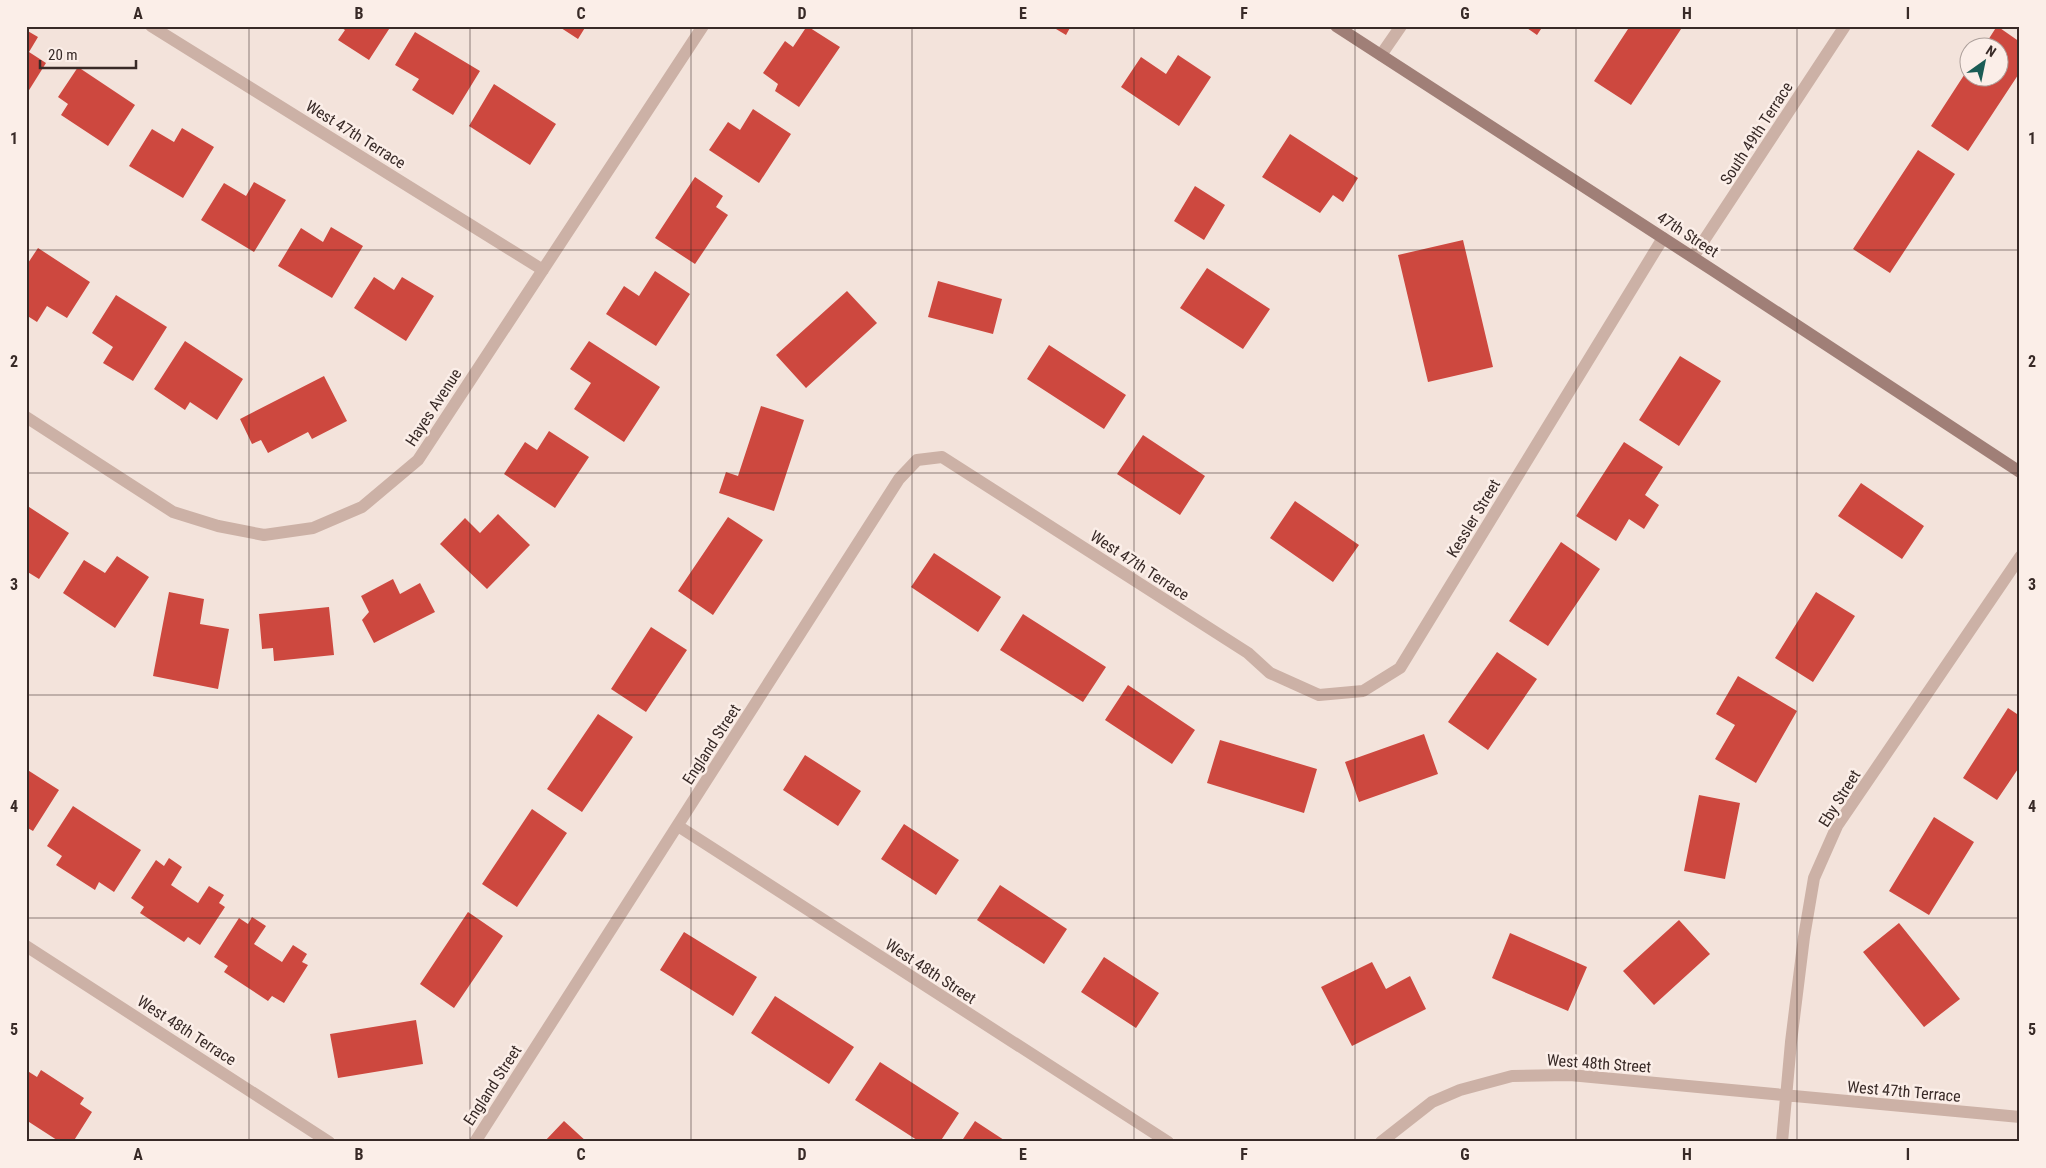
<svg xmlns="http://www.w3.org/2000/svg" width="2046" height="1168" font-family="'Roboto Condensed',sans-serif">
	<style>
		.building { fill: #cd483f }
		.lines { fill: none; stroke-linecap: round; stroke-linejoin: round }
		.street { stroke: #ccb1a6; stroke-width: 12 }
		.secondary { stroke: #a07f77; stroke-width: 12 }
		.grid { fill: none; stroke: #382a27; stroke-width: 1; stroke-opacity: 0.55 }
		.labels { text-anchor: middle; stroke-width: 5; stroke-linejoin: round; paint-order: stroke }
		.street-label { font-size: 16px; fill: #382a27; stroke: #fbeee8 }
		.neatline { fill: none; stroke: #382a27; stroke-width: 2 }
		.grid-label { font-size: 16px; text-anchor: middle; font-weight: bold; fill: #382a27 }
	</style>
	<rect width="100%" height="100%" fill="#f3e3db"/>
	<path class="building" d="M339 26H391L369 60 338 40 345 30Z
		M558 26H586L578 39Z
		M807 26 840 47 799 107 775 91 778 84 763 73 785 41 793 47Z
		M1051 26H1071L1066 35Z
		M1524 26H1543L1537 35Z
		M1630 26H1683L1631 105 1594 81Z
		M1997 26 2020 42V72L1968 151 1931 126 1968 69V78H1998V48H1983Z
		M26 30 38 37 29 52 46 63 26 95Z
		M415 32 480 71 453 115 412 90 419 79 395 65Z
		M1178 55 1211 77 1179 126 1121 87 1141 57 1166 74Z
		M78 67 135 105 108 146 61 115 68 104 58 97Z
		M494 84 556 124 530 165 469 126Z
		M753 109 791 134 759 183 709 150 728 122 740 130Z
		M182 128 214 147 183 198 129 166 152 129 174 142Z
		M1290 134 1358 178 1343 202 1333 195 1320 213 1262 177Z
		M1918 150 1955 174 1890 273 1853 249Z
		M695 177 723 196 716 207 728 215 695 264 655 238Z
		M254 182 286 200 254 252 201 220 224 183 246 196Z
		M1195 186 1225 205 1204 240 1174 221Z
		M331 227 363 246 332 298 278 266 301 228 323 242Z
		M1463 240 1493 367 1428 382 1398 255Z
		M38 248 90 282 67 318 47 306 37 322 26 315V266Z
		M1207 268 1270 309 1243 349 1180 308Z
		M655 271 690 294 656 346 606 314 624 286 639 296Z
		M374 277 394 290 402 277 434 296 406 341 354 308Z
		M938 281 1002 299 993 334 928 317Z
		M847 291 877 323 806 388 776 355Z
		M116 295 167 327 133 381 103 363 113 347 92 333Z
		M185 341 243 379 217 420 190 402 185 410 154 389Z
		M589 341 660 387 624 442 574 409 591 383 570 369Z
		M1049 345 1126 395 1104 429 1027 379Z
		M1680 356 1721 381 1679 446 1639 420Z
		M324 376 347 421 312 439 308 432 268 453 261 440 252 444 240 419Z
		M761 406 804 420 774 511 719 493 726 472 738 476Z
		M549 431 589 457 555 508 504 474 525 442 537 450Z
		M1143 435 1205 476 1180 515 1117 474Z
		M1624 442 1663 467 1645 495 1659 505 1644 529 1629 519 1616 541 1576 516Z
		M1861 483 1924 526 1902 559 1838 516Z
		M1295 501 1359 545 1333 582 1270 538Z
		M26 505 69 533 39 579 26 571Z
		M498 514 530 545 487 589 440 544 465 518 480 533Z
		M728 517 763 540 713 615 678 591Z
		M1561 542 1600 569 1548 646 1509 621Z
		M934 553 1001 597 978 632 911 587Z
		M117 556 149 577 115 628 63 593 84 560 105 573Z
		M393 579 400 594 420 583 435 612 374 643 362 620 369 612 361 596Z
		M169 592 204 599 200 624 229 629 218 689 153 676Z
		M1816 592 1855 616 1813 682 1775 658Z
		M329 607 334 655 274 661 273 648 262 649 259 614Z
		M1023 614 1106 667 1083 702 1000 650Z
		M651 627 687 650 646 712 611 689Z
		M1497 652 1537 679 1488 750 1448 722Z
		M1738 676 1797 711 1756 783 1715 759 1735 725 1716 714Z
		M1128 685 1195 730 1172 764 1105 720Z
		M2008 708 2020 716V766L1997 800 1963 778Z
		M598 714 633 737 582 812 547 789Z
		M1424 734 1438 774 1359 802 1345 762Z
		M1220 740 1317 769 1304 813 1207 783Z
		M805 755 861 791 838 826 783 790Z
		M26 769 59 790 33 831 26 827Z
		M1699 795 1740 803 1725 879 1684 871Z
		M73 806 141 850 114 892 99 882 95 890 56 865 62 856 47 846Z
		M532 809 567 833 517 907 482 884Z
		M1934 817 1974 842 1929 915 1889 891Z
		M904 824 959 860 936 895 881 859Z
		M169 858 182 867 171 885 198 903 209 886 224 895 219 903 225 907 200 945 188 937 184 942 140 913 144 907 131 898 156 860 164 866Z
		M1000 885 1067 929 1044 964 977 920Z
		M468 912 503 936 454 1008 420 984Z
		M252 917 266 926 254 944 282 962 293 945 307 954 302 962 308 965 284 1003 272 996 268 1001 224 972 228 966 214 957 239 918 248 924Z
		M1679 920 1710 954 1654 1005 1623 971Z
		M1899 923 1960 999 1924 1027 1863 952Z
		M684 932 757 977 733 1016 660 970Z
		M1510 933 1587 967 1568 1011 1492 978Z
		M1104 957 1159 993 1136 1028 1081 992Z
		M1372 962 1386 989 1410 976 1426 1009 1352 1046 1321 987Z
		M775 996 854 1047 829 1084 751 1033Z
		M416 1020 423 1064 338 1078 330 1034Z
		M880 1062 959 1113 940 1142H920L855 1100Z
		M26 1070 37 1077 41 1070 84 1098 80 1104 92 1112 73 1142H60L26 1120Z
		M564 1121 587 1142H544Z
		M975 1121 1007 1142H961Z"/>
	<g class="lines">
		<path class="street" d="M151 26 543 270
			M1381 55 1401 26
			M1693 257 1845 26
			M26 417 173 512 218 526 264 535 313 528 362 507 418 460 703 26
			M678 826 1168 1142
			M26 946 329 1142
			M475 1142 899 479 917 460 942 457 1248 653 1270 673 1319 695 1363 691 1400 668 1663 238
			M1381 1142 1432 1102 1460 1090 1512 1076 1570 1075 2020 1117
			M1782 1142 1791 1042 1804 937 1814 878 1837 826 2020 557"/>
		<path class="secondary" d="M1336 26 1714 271 2020 472"/>
	</g>
	<path class="grid" d="M249 26V1142M470 26V1142M691 26V1142M912 26V1142M1134 26V1142M1355 26V1142M1576 26V1142M1797 26V1142M26 250H2020M26 473H2020M26 695H2020M26 918H2020"/>
	<g class="labels">
		<g class="street-label">
			<text transform="translate(1756 133) rotate(-57)" y="6">South 49th Terrace</text>
			<text transform="translate(356 134) rotate(32)" y="6">West 47th Terrace</text>
			<text transform="translate(1688 234) rotate(33)" y="6">47th Street</text>
			<text transform="translate(433 407) rotate(-57)" y="6">Hayes Avenue</text>
			<text transform="translate(1473 518) rotate(-59)" y="6">Kessler Street</text>
			<text transform="translate(1140 565) rotate(33)" y="6">West 47th Terrace</text>
			<text transform="translate(711 744) rotate(-57)" y="6">England Street</text>
			<text transform="translate(1839 798) rotate(-58)" y="6">Eby Street</text>
			<text transform="translate(931 971) rotate(33)" y="6">West 48th Street</text>
			<text transform="translate(187 1030) rotate(33)" y="6">West 48th Terrace</text>
			<text transform="translate(1599 1063) rotate(4)" y="6">West 48th Street</text>
			<text transform="translate(492 1085) rotate(-57)" y="6">England Street</text>
			<text transform="translate(1904 1091) rotate(5)" y="6">West 47th Terrace</text>
		</g>
	</g>
	<rect width="2046" height="1168" fill="none" stroke="#fbeee8" stroke-width="55"/>
	<g transform="translate(1984 62) rotate(33)"><circle r="24" fill="#fbeee8" stroke="#ada09b"/>
	<path d="M0-4L9 19L0 12L-9 19Z" fill="#1a5c55"/>
	<text y="-8" font-size="14" font-weight="bold" text-anchor="middle" fill="#382a27">N</text>
	</g>
	<path d="M40 60v8h96v-8" fill="none" stroke="#382a27" stroke-width="2.5"/>
	<text x="48" y="60" font-size="15" fill="#382a27" stroke="#fbeee8" stroke-width="4" paint-order="stroke">20 m</text>
	<rect x="28" y="28" width="1990" height="1112" class="neatline"/>
	<g class="grid-label">
		<text x="138" y="19">A</text>
		<text x="359" y="19">B</text>
		<text x="581" y="19">C</text>
		<text x="802" y="19">D</text>
		<text x="1023" y="19">E</text>
		<text x="1244" y="19">F</text>
		<text x="1465" y="19">G</text>
		<text x="1687" y="19">H</text>
		<text x="1908" y="19">I</text>
		<text x="14" y="144">1</text>
		<text x="2032" y="144">1</text>
		<text x="14" y="367">2</text>
		<text x="2032" y="367">2</text>
		<text x="14" y="590">3</text>
		<text x="2032" y="590">3</text>
		<text x="14" y="812">4</text>
		<text x="2032" y="812">4</text>
		<text x="14" y="1035">5</text>
		<text x="2032" y="1035">5</text>
		<text x="138" y="1160">A</text>
		<text x="359" y="1160">B</text>
		<text x="581" y="1160">C</text>
		<text x="802" y="1160">D</text>
		<text x="1023" y="1160">E</text>
		<text x="1244" y="1160">F</text>
		<text x="1465" y="1160">G</text>
		<text x="1687" y="1160">H</text>
		<text x="1908" y="1160">I</text>
	</g>
</svg>
